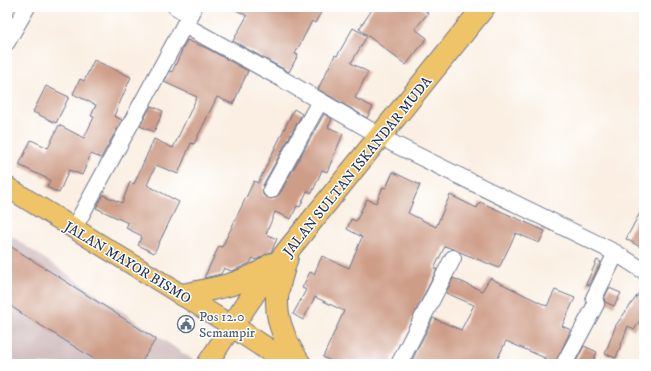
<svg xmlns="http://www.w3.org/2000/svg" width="651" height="371" font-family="'IM FELL DW Pica',serif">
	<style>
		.industrial { fill: #d2bfc0 }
		.building { fill: #ce9d87 }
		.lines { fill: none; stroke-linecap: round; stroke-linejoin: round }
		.minor-casing { stroke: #69728c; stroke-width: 18 }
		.major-casing { stroke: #69728c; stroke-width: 22 }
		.highway-casing { stroke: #69728c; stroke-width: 24 }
		.minor { stroke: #fff; stroke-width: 16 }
		.major { stroke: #efc469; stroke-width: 20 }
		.highway { stroke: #efc469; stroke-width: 22 }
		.labels { text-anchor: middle; stroke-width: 3; stroke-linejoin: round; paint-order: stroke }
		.street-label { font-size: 14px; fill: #1b2f5e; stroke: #fff }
		.service-label { font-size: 14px; fill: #4e5e75; stroke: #fff; text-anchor: start }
	</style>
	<rect width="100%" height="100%" fill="#fff"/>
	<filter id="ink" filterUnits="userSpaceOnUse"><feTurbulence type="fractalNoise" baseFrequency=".025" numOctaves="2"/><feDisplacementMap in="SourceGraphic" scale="8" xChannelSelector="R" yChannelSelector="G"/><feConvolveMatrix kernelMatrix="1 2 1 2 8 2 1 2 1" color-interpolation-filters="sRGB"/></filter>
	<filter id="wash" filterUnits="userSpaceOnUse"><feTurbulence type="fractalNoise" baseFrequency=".012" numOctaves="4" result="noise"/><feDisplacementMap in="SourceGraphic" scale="16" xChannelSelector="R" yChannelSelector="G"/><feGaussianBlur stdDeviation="0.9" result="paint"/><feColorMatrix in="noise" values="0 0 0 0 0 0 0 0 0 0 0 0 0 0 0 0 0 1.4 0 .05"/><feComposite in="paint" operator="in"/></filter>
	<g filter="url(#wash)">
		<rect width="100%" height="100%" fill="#faefe2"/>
		<path class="industrial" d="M7 233 199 364H7Z"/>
		<g id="blocks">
			<path class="building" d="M231 7H324L315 23 312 21 295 54 298 55 289 72 233 41 247 16Z
				M374 7H420L428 13 415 29 427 38 406 65 359 29Z
				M353 28 367 36 351 63 368 72 355 98 373 107 367 118 318 89 335 55 337 56Z
				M187 40 206 48 248 71 233 104 217 97 194 144 191 143 178 174 156 165 147 185 179 202 154 253 138 245 142 236 126 228 128 223 96 208 103 195 122 203 130 182 134 184 154 139 173 148 197 97 164 82 170 71 172 72Z
				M94 60 131 77 114 116 122 120 101 158 91 154 82 175 69 170 59 193 47 187 50 180 19 165 31 140 48 148 59 125 84 138 94 117 91 116 96 105 73 94 80 79 84 81Z
				M46 86 69 97 56 123 33 112Z
				M151 106 163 111 154 132 140 126Z
				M294 109 302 114 263 185V195L271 199 279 195 324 114 332 119 328 127 343 134 327 172 322 170 312 193 307 191 300 207 297 206 291 219 275 212 266 234 277 239 271 252 256 260 253 258 250 263 237 269 231 271 224 268 221 274 204 278 219 246 222 247 254 181 258 183Z
				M393 172 420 185 408 213 436 227 450 195 477 208 480 202 545 231 539 243 516 233 499 268 445 246 434 269H437L390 364H337L323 357 344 311 315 297 303 320 293 314 306 290 302 288 310 272 314 274 322 256 349 268 362 237 347 229 351 219 356 221 367 199 376 203 383 187 386 188Z
				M644 205V249L626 239Z
				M7 244 156 339 140 364H102L7 304Z
				M597 260 601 262 589 286 586 284Z
				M453 278 482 291 490 278 547 306 555 290 575 298 562 326 571 330 555 364H542L545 358 506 341 495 364H410L433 318 461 330 474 305 446 293Z
				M644 286V314L634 330 628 326 616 358 605 354 616 325Z
				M609 288 621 293 614 306 605 302 604 299Z
				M584 346 597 352 592 364H575Z"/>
		</g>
	</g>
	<g filter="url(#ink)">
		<use href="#blocks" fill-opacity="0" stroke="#69728c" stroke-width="1"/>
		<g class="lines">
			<g class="minor-casing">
				<path id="minor" d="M176 7 189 15
					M184 25 277 76 394 144 616 253 644 271
					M7 42 27 7
					M271 190 320 101
					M73 230 194 7
					M399 364 453 258
					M564 364 596 304 594 298 616 253"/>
			</g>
			<g class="major-casing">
				<path id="major" d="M7 187 232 326 207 364"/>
			</g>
			<g class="highway-casing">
				<path id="highway" d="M287 257C283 272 276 289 277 303 277 324 288 347 300 364
					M182 295C212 289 248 284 272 264
					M290 364 232 326 255 292 289 249 484 7"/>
			</g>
			<use href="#minor" class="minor"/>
			<use href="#major" class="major"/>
			<use href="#highway" class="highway"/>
		</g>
	</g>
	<defs>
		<g id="civic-ring" transform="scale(0.9)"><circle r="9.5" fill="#fff" stroke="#5c6f8a" stroke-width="1.5"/><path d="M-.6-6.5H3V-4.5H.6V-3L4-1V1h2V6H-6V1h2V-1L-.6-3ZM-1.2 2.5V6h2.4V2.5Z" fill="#5c6f8a"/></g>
	</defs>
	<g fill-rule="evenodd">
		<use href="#civic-ring" x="186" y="324"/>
	</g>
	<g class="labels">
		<g class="street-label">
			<text transform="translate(357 166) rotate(-51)" y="5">JALAN SULTAN ISKANDAR MUDA</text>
			<text transform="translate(128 262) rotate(31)" y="5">JALAN MAYOR BISMO</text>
		</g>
		<g class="service-label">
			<text x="199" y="321">Pos 12.0<tspan x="199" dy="16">Semampir</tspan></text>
		</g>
	</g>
	<rect width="651" height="371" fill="none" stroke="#fff" stroke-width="24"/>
</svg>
